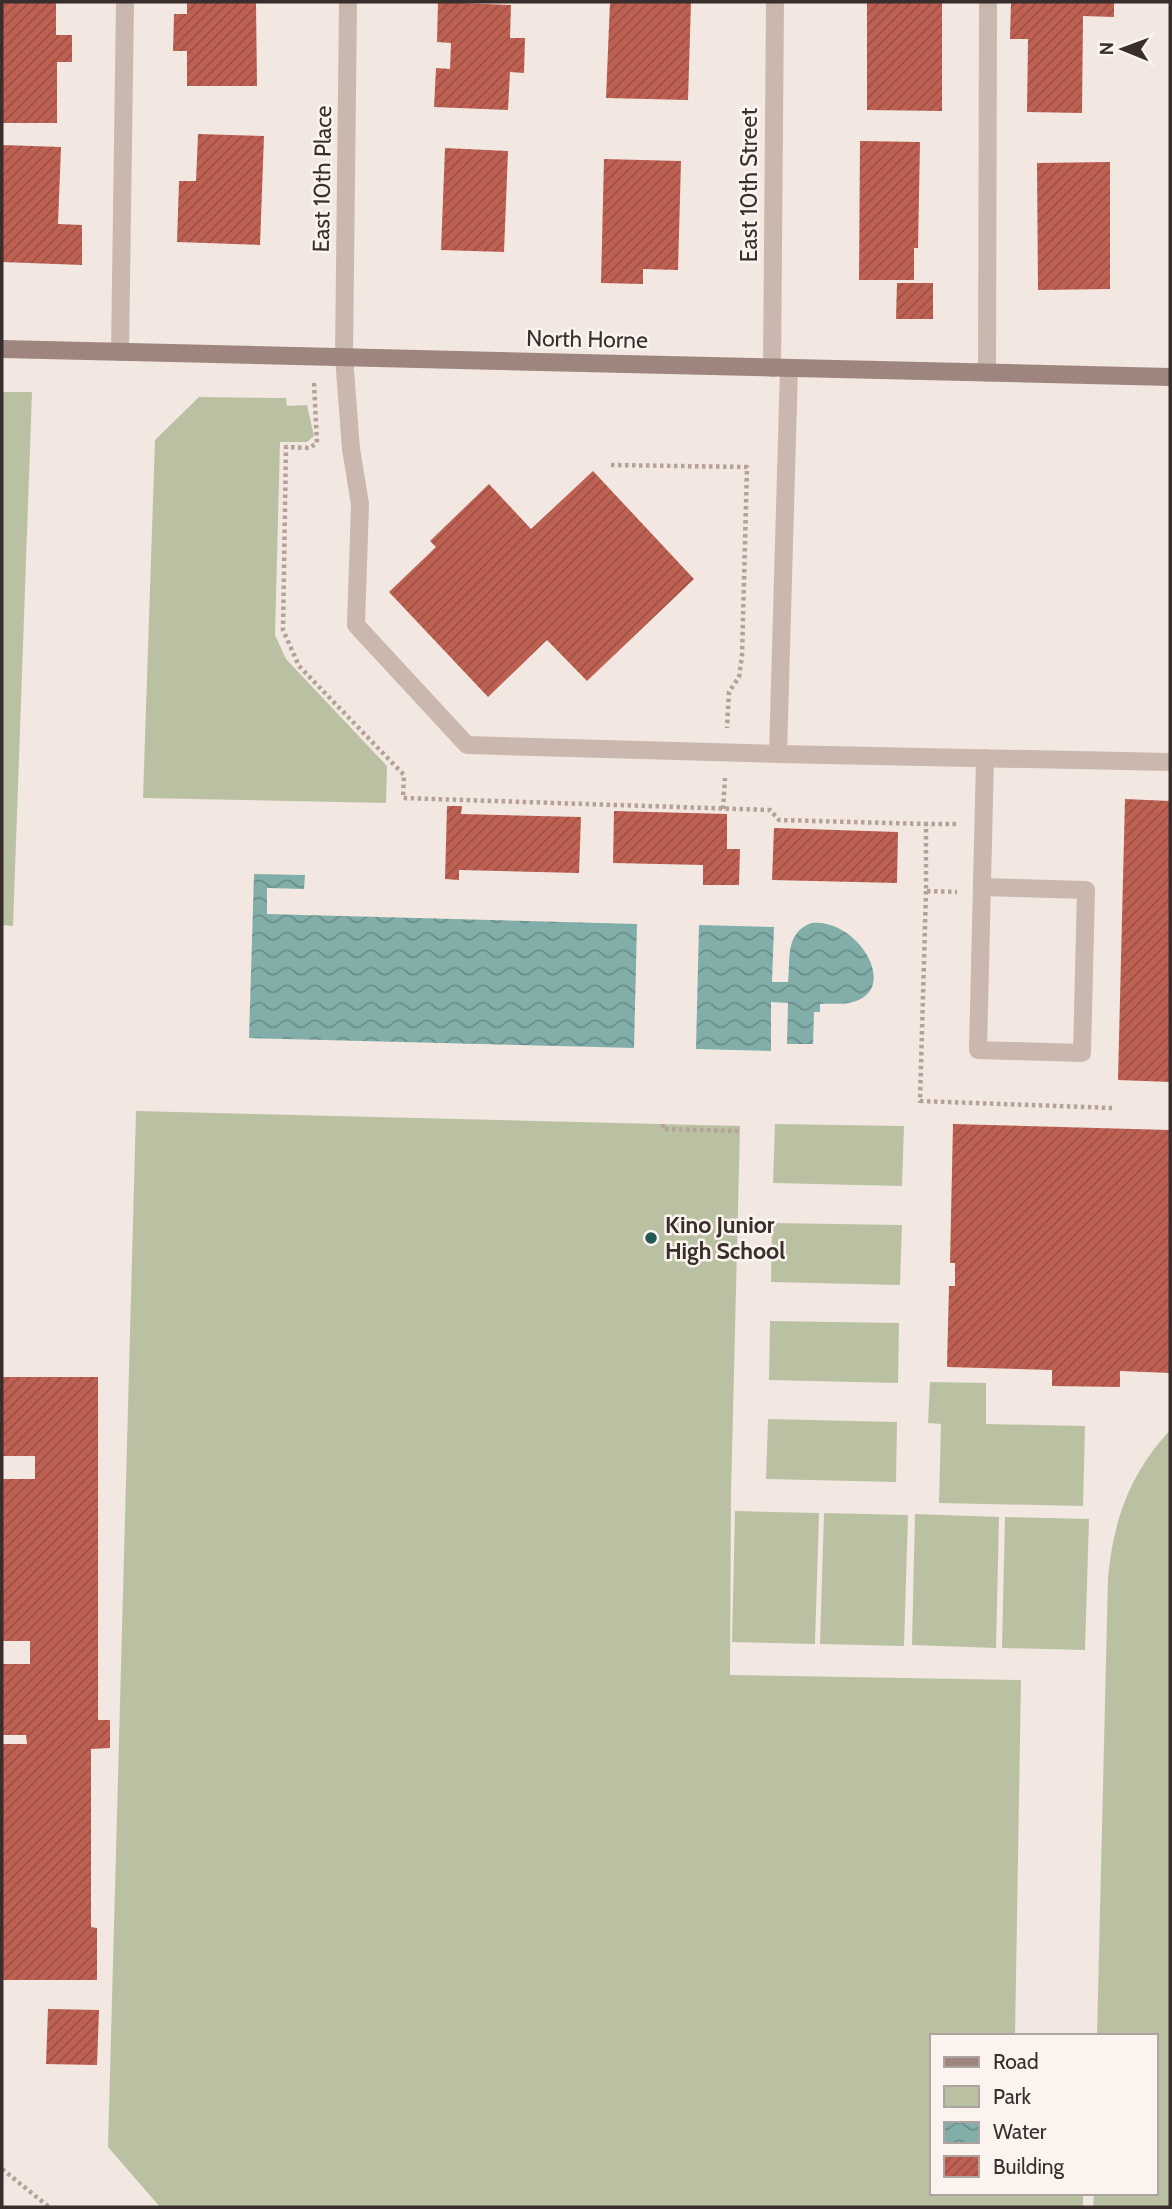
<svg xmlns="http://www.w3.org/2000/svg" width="1172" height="2209" font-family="Cabin,sans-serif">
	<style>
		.green { fill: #bac1a2 }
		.water { fill: url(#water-waves) }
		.building { fill: url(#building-hatch) }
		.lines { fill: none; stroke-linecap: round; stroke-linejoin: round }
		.path { stroke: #b6a198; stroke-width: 4.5; stroke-dasharray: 3.5 3.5; stroke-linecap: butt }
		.lane { stroke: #cab7ae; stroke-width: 18 }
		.street { stroke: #cab7ae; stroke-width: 18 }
		.secondary { stroke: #9e867f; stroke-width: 18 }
		.poi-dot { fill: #235856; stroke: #faf3ee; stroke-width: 2.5 }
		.labels { text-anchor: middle; stroke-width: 5; stroke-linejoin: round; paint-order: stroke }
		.street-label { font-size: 23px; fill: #392e2c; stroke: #faf3ee }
		.poi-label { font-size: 23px; font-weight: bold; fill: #392e2c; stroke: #faf3ee; text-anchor: start }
	</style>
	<defs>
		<pattern id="water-waves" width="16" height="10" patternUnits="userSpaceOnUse" patternTransform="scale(1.75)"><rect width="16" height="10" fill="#82aeaa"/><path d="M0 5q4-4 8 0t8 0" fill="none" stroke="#6b8e8b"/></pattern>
		<pattern id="building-hatch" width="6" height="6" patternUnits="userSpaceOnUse" patternTransform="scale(1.75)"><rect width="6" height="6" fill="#be6153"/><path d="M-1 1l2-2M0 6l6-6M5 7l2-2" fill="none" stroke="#9b5045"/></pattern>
	</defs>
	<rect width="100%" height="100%" fill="#f2e8e1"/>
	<path class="green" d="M2 392H32L13 926 2 925Z
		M199 397 286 398 287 406 307 405 314 436 307 442H280L275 635 286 659 387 766 386 803 143 798 155 440Z
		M136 1111 740 1126 731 1494 730 1675 1021 1680 1015 2036H932V2193H1083V2207H160L108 2147Z
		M775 1124 904 1126 902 1186 773 1183Z
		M772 1223 902 1225 900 1285 771 1282Z
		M770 1321 899 1323 898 1383 769 1380Z
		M930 1382 986 1383V1424L1085 1426 1083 1506 939 1503 941 1424 928 1423Z
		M768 1419 897 1422 896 1482 766 1479Z
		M1170 1430V2207H1093L1094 2193H1156V2036H1097L1108 1577C1114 1518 1130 1474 1170 1430Z
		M735 1511 819 1513 815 1644 732 1642Z
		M824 1513 908 1515 904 1646 820 1644Z
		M915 1514 999 1517 996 1648 912 1645Z
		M1005 1517 1089 1519 1085 1650 1002 1648Z"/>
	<path class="water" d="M254 874 305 875 304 889 267 888V914L637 924 634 1048 249 1038Z
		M811 923C857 917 901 989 853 1002 843 1005 830 1003 820 1004V1012H814L813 1044H787L788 1003 771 1002V1051L696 1049 699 925 774 927 772 982H788C791 959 784 934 811 923Z"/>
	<path class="building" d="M2 2H56V35H72V62H57V123H2Z
		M187 2H256L257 86H187V51H173L174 14H187Z
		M438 2 511 5 510 38H525L524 73 510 72 508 110 434 107 436 68 450 69 451 43 437 42Z
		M610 2H691L688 100 606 98Z
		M867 2H942V111L867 110Z
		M1011 2H1114V17L1083 16 1082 113 1027 112 1028 39H1010Z
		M198 134 264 136 260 245 177 242 179 181H196Z
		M860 141 920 142 918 248H914V280H859Z
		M2 145 61 147 58 224 82 225V265L2 262Z
		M445 148 508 151 504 252 441 250Z
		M604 159 681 161 678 270 643 269V284L601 283Z
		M1110 162V289L1038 290 1037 163Z
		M897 283H933V319H896Z
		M593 471 694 579 587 681 547 640 488 697 389 592 436 547 430 541 489 484 531 529Z
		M1125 799 1170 801V1082L1118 1080Z
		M447 806H462L461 814 581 817 579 873 459 870V880L445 879Z
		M614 811 727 814V849H740L739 885H703V865L613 863Z
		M774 828 898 832 897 883 772 880Z
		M953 1124 1170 1130V1373L1120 1371V1387L1052 1386V1370L947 1367 949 1286H955V1263H950Z
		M3 1377H98V1720H110V1748L91 1749V1927L97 1928V1980H2V1744H27L26 1735H2V1664H30V1641H2V1479H35V1456H3Z
		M48 2009 99 2010 97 2065 46 2064Z"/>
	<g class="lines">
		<path class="path" d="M314 383 317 443 309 448 286 447 283 630 299 666 404 775 403 798 770 810 779 820 926 824
			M611 465 747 467 742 656 739 677 729 692 727 728
			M723 809 725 778
			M956 824H926V891L957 892
			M926 891 920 1101 1112 1108
			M663 1124V1129L739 1131
			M2 2169 49 2207"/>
		<path class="lane" d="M120 352 125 2
			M344 357 351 449 360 504 356 625 467 745 778 754 789 368
			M987 373 988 2
			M778 754 1170 762
			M982 887 1086 890 1082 1053 978 1050 985 758"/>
		<path class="street" d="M344 357 348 2
			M772 368 775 2"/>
		<path class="secondary" d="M2 349 1170 377"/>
	</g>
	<circle class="poi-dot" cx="651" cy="1238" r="7"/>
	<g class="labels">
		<g class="street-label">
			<text transform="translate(322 179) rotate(-89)" y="8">East 10th Place</text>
			<text transform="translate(749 185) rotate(-90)" y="8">East 10th Street</text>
			<text transform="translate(587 339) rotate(1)" y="8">North Horne</text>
		</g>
		<g class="poi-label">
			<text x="665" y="1233">Kino Junior<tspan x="665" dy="26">High School</tspan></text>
		</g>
	</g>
	<rect width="1172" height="2209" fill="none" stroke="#392e2c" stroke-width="7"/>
	<rect x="930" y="2034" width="228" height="161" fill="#faf3ee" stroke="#ada4a0" stroke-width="2"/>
	<rect x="944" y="2057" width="35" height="10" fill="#9e867f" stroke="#ada4a0" stroke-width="2"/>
	<text x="993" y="2069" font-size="21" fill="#392e2c">Road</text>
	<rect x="944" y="2086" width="35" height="21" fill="#bac1a2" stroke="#ada4a0" stroke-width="2"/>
	<text x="993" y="2104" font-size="21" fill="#392e2c">Park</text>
	<rect x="944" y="2122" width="35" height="21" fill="url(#water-waves)" stroke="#ada4a0" stroke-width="2"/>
	<text x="993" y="2139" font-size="21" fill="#392e2c">Water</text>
	<rect x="944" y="2156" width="35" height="21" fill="url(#building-hatch)" stroke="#ada4a0" stroke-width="2"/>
	<text x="993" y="2174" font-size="21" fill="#392e2c">Building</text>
	<g transform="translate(1123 49) rotate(271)" stroke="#faf3ee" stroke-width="5" paint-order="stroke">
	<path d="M0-5L12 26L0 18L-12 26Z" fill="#392e2c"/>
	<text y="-10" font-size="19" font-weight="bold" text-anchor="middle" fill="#392e2c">N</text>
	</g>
</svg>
